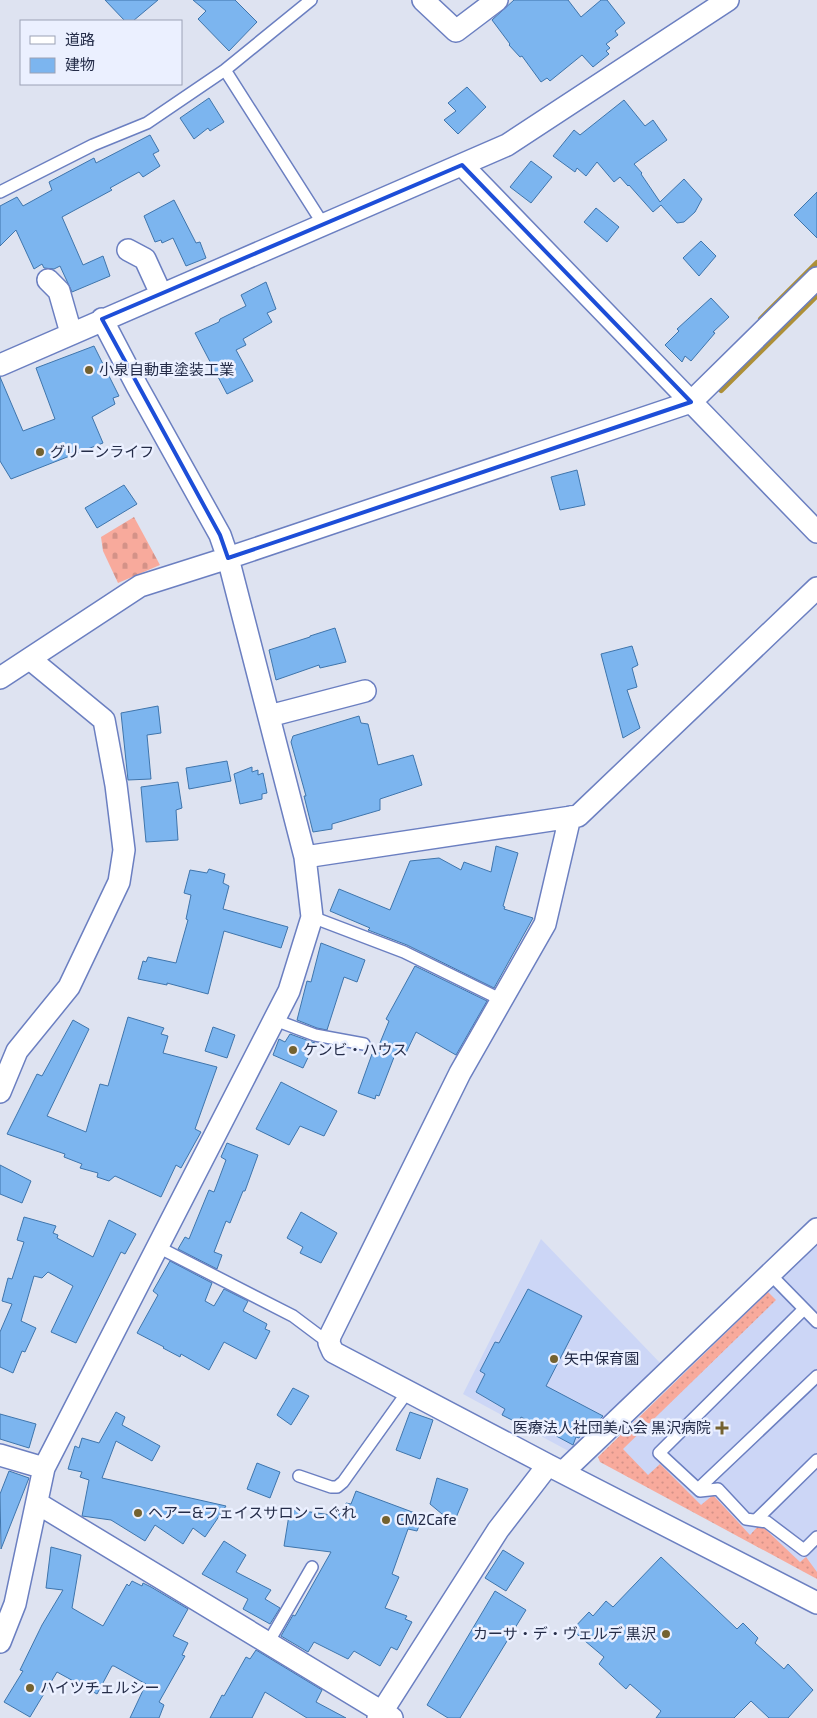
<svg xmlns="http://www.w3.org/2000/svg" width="817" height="1718" font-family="'Exo 2','Noto Sans JP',sans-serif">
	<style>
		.built { fill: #ccd6f6 }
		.grass { fill: url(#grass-dots) }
		.cemetery { fill: url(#cemetery-stones) }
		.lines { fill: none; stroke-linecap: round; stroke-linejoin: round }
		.stream { stroke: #ad9038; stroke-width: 6 }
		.building { fill: #7cb5ef; stroke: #3f75ac }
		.service-casing { stroke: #6b7fc1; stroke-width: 14 }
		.minor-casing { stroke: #6b7fc1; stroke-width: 24 }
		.service { stroke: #fff; stroke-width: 11 }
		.minor { stroke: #fff; stroke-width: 21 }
		.marked { fill: none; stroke: #1d4ed8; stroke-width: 4; stroke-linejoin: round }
		.poi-dot { fill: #746230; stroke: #ebf0ff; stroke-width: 2 }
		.labels { text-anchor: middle; stroke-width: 5; stroke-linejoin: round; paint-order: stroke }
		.poi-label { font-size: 15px; fill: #242c48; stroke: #ebf0ff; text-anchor: start }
	</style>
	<defs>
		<pattern id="grass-dots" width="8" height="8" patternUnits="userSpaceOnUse" patternTransform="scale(1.25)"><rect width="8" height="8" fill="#f8aa9c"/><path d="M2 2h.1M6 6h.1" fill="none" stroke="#d49288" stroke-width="1.8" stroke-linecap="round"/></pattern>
		<pattern id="cemetery-stones" width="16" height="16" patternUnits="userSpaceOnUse" patternTransform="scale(1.25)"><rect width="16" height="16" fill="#f8aa9c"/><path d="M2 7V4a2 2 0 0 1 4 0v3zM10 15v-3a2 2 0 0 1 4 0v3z" fill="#d49288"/></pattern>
	</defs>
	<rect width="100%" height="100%" fill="#dee3f1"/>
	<path class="built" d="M541 1239 663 1366 574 1454 463 1394Z
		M817 1245V1575L598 1457Z"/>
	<path class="grass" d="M768 1292 776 1300 623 1449 648 1475 660 1464 701 1505 713 1495 750 1535 760 1524 800 1562 806 1557 817 1572V1579L600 1462 598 1457Z"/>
	<path class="cemetery" d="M134 517 160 565 118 583 103 551 101 537Z"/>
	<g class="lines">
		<path class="stream" d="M761 319 817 263
			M721 390 817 295"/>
	</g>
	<path class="building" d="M105 0H158L133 21H125Z
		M193 0H235L257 22 229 51 198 19 206 11Z
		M514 0H568L581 17 601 0H607L625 23 615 31 618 35 606 44 610 48 606 51 609 54 593 67 582 55 550 81 547 78 541 82 522 56 520 57 509 45 510 44 492 20Z
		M467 87 486 107 458 134 444 120 456 111 448 103Z
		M209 98 224 122 210 131 208 128 194 139 180 118Z
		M624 100 645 126 653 120 667 140 634 164 642 173 641 174 660 202 684 179 702 199 695 212 684 222 677 223 661 205 653 212 629 185 628 186 620 177 614 182 597 162 586 176 577 168 575 172 553 156 574 130 580 135Z
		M150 135 159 151 153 154 160 166 143 177 139 172 110 188 112 190 62 217 83 265 103 256 110 276 72 292 60 266 54 269 44 268 42 264 34 269 16 230 0 246V206L17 197 23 206 52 190 49 182 94 158 96 163Z
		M531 161 552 177 531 203 510 187Z
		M817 192V238L794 215Z
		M174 200 196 243 200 242 206 258 186 266 173 238 162 243 161 240 155 242 144 216Z
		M596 208 619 227 607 242 584 222Z
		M701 241 716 256 699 276 683 258Z
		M266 282 276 309 267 313 272 322 243 339 246 345 236 350 253 381 227 394 195 333 219 322 220 319 246 306 241 295Z
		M711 298 729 317 713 332 715 333 691 361 685 356 682 362 665 345 679 331 677 329Z
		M94 346 119 396 113 398 115 404 92 417 103 443 11 479 0 461V377L23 431 55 419 36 368Z
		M577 470 585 505 560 510 551 477Z
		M124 485 137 504 97 528 85 508Z
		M335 628 346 662 320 668 319 665 276 680 269 650 310 637V636Z
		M632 646 638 665 632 668 637 687 627 690 640 728 623 738 601 654Z
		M158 706 161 733 147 735 151 779 128 780 121 713Z
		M359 716 361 723 368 724 378 765 413 755 422 785 380 799V810L332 824V829L313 832 304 796H306L291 742 293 736Z
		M227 761 231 781 189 789 186 768Z
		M252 767V772L258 770V775L263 773 267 793 262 794V799L240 804 234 774Z
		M178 782 182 808 176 810 178 840 146 842 141 787Z
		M496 846 518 853 503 906 505 907 504 909 533 918 494 988 407 945 368 930 370 928 330 911 339 889 390 910 410 861 439 858 461 870 464 862 491 872Z
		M209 869 225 874 223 883 229 886 223 909 288 927 281 948 224 931 208 994 167 983V985L138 979 143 961 146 962 148 957 176 963 188 920 186 919 191 895 184 893 190 870 207 873Z
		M321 943 365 960 357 982 344 977 327 1030 317 1028 297 1020 307 981 311 982Z
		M415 966 487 1001 456 1055 416 1032 405 1055 396 1052 379 1096 376 1095 375 1099 358 1093 372 1054 375 1055 389 1021 386 1019Z
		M128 1017 164 1028 161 1034 168 1036 163 1053 217 1067 195 1129 201 1132 181 1168 176 1165 161 1197 115 1176 109 1181 97 1177 98 1173 80 1168 82 1164 64 1157 65 1154 7 1134 37 1074 42 1076 73 1020 89 1029 47 1116 86 1132 100 1084 108 1086Z
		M213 1027 235 1035 227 1058 205 1051Z
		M290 1034 315 1043 303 1068 273 1055 279 1039 285 1042Z
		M281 1082 337 1111 324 1136 300 1126 289 1145 256 1129Z
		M227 1143 258 1155 245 1191H243L230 1223 226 1221 214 1252 222 1255 217 1269 178 1249 185 1237 189 1239 209 1190 214 1192 226 1160 221 1157Z
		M0 1165 31 1181 22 1203 0 1194Z
		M301 1212 337 1233 321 1263 300 1253 303 1247 287 1238Z
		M24 1217 56 1226 53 1233 58 1235 57 1238 93 1257 109 1220 136 1234 125 1254 121 1252 76 1343 51 1332 73 1286 48 1272 42 1278 34 1276 21 1321 36 1328 25 1352 22 1351 13 1373 0 1367V1332L12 1304 2 1301 8 1278 12 1279 24 1242 17 1240Z
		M170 1261 212 1283 205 1301 214 1306 224 1289 248 1301 243 1311 267 1324 265 1329 270 1331 256 1359 224 1342 209 1370 181 1354 180 1357 163 1348 164 1347 137 1333 158 1295 153 1291Z
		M528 1289 582 1316 546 1386 603 1416 592 1427 586 1425 579 1438 576 1437 573 1445 521 1417 518 1423 502 1415 505 1409 476 1392 485 1374 480 1371 495 1342 499 1343Z
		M293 1388 309 1396 291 1425 277 1415Z
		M116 1412 125 1417 122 1425 160 1446 152 1461 116 1441 102 1478 226 1506 205 1537 193 1528 183 1544 155 1525 145 1541 111 1520 82 1516 89 1480 80 1477 82 1472 68 1469 75 1446 79 1448 82 1438 99 1443Z
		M410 1412 433 1420 420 1459 396 1450Z
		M0 1414 36 1424 29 1448 0 1439Z
		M257 1463 280 1472 270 1498 247 1489Z
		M9 1471 29 1478 1 1549 0 1494Z
		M437 1478 468 1489 455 1520 442 1514 430 1504Z
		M356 1491 423 1516 417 1531 408 1529 392 1574 399 1577 385 1608 407 1616 405 1619 412 1622 397 1650 391 1647 380 1666 354 1651 348 1659 314 1642 308 1652 281 1636 293 1615 295 1616 331 1552 284 1546 290 1509 338 1516 346 1503 351 1504Z
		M224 1541 246 1555 236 1572 271 1590 265 1599 280 1608 270 1624 243 1609 248 1599 202 1574Z
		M51 1547 81 1555 72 1608 103 1626 127 1584 129 1586 132 1581 142 1586 143 1583 151 1587 188 1609 173 1636 188 1643 182 1655 185 1656 159 1702 164 1705 159 1718H130L146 1684 114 1666H112L97 1694 57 1672 30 1717 4 1702 23 1671 20 1670 42 1625 63 1590 46 1588Z
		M503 1550 524 1563 506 1591 485 1578Z
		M661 1557 737 1629 743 1623 758 1638 755 1643 784 1669 788 1664 813 1690 788 1718H769L751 1701 734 1718H656L661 1711 630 1684 626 1689 599 1664 604 1657 572 1630 589 1612 593 1616 606 1601 613 1607Z
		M495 1591 526 1610 460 1718H448L427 1705Z
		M256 1650 322 1690 316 1702 346 1718H307L265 1692 252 1718H210L222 1695 224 1696 246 1657 250 1659Z"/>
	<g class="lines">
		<g class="service-casing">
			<path id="service" d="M225 70 323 224
				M0 192 93 145 147 123 225 70 311 0
				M312 917 404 952 502 1000
				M275 1020 315 1035 364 1044
				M158 1247 293 1316 329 1343
				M770 1274 817 1322
				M804 1309 659 1453 700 1491 718 1489 746 1519 767 1522 804 1550 817 1537
				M299 1476 331 1487H337L343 1482 408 1391
				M698 1489 817 1376
				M756 1520 817 1460
				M268 1643 312 1567"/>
		</g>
		<g class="minor-casing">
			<path id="minor" d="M423 0 456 31 497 0
				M462 165 817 532
				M128 250 145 259 161 294
				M48 280 59 291 71 333
				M0 365 507 145 728 0
				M0 678 140 586 228 558 691 402 817 278
				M269 716 365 691
				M570 817 545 924 460 1073 330 1336 329 1343 333 1352 548 1465 817 1603
				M305 857 578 816 817 588
				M0 1092 17 1051 69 987 119 882 124 850 116 785 104 720 30 659
				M0 1455 44 1468
				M563 1472 817 1229
				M37 1503 392 1718
				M0 1642 15 1604 44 1468 289 991 312 917 305 857 228 558 220 535 137 386 102 319
				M378 1718 498 1530 548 1465"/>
		</g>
		<use href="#service" class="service"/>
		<use href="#minor" class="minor"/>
	</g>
	<path class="marked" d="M462 165 691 402 228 558 220 535 102 319Z"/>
	<g class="poi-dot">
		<circle cx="89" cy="370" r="5"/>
		<circle cx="40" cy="452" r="5"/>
		<circle cx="293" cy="1050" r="5"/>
		<circle cx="554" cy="1359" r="5"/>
		<path d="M719.5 1420.5h5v5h5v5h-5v5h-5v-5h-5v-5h5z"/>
		<circle cx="138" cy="1513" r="5"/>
		<circle cx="386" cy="1520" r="5"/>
		<circle cx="666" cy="1634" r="5"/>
		<circle cx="30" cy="1688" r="5"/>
	</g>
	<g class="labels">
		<g class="poi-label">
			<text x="99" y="375">小泉自動車塗装工業</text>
			<text x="50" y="457">グリーンライフ</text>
			<text x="303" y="1055">ケンビ・ハウス</text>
			<text x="564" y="1364">矢中保育園</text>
			<text x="711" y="1433" text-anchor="end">医療法人社団美心会 黒沢病院</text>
			<text x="148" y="1518">ヘアー&amp;フェイスサロン こぐれ</text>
			<text x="396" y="1525">CM2Cafe</text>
			<text x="656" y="1639" text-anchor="end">カーサ・デ・ヴェルデ 黒沢</text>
			<text x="40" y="1693">ハイツチェルシー</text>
		</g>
	</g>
	<rect x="20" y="20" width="162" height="65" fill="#ebf0ff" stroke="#9ba2b6"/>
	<rect x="30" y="36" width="25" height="8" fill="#ffffff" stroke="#9ba2b6"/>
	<text x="65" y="45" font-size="15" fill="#242c48">道路</text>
	<rect x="30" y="58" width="25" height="15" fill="#7cb5ef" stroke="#9ba2b6"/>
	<text x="65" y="70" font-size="15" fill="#242c48">建物</text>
</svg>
